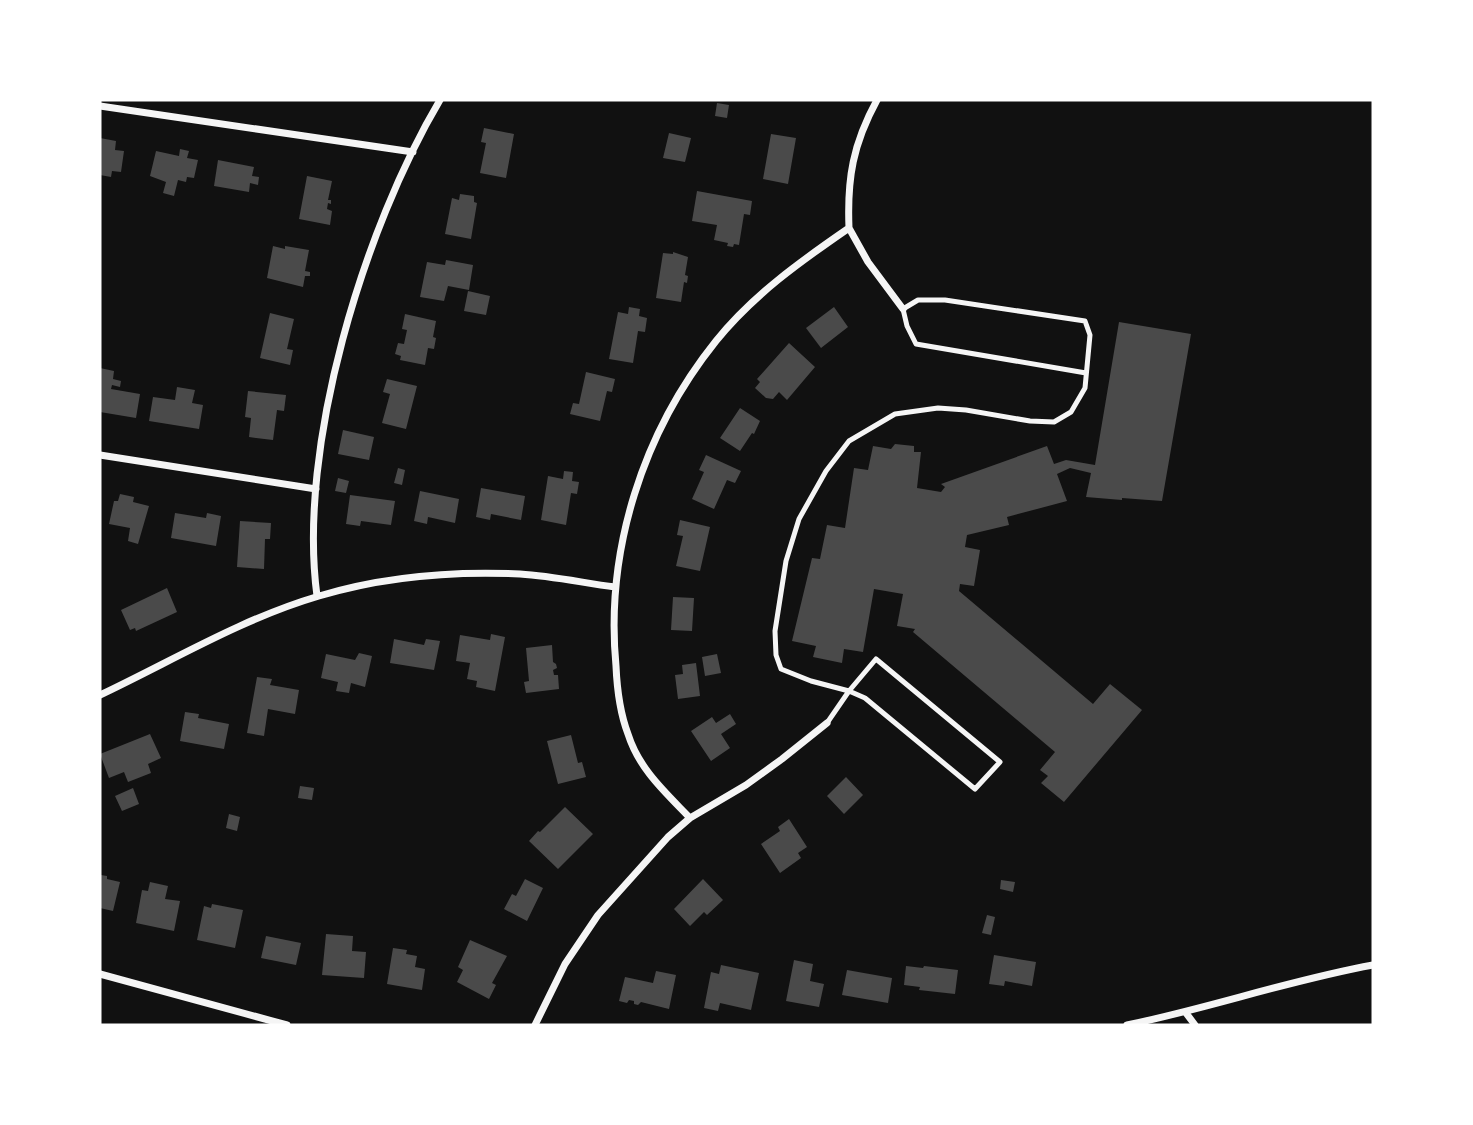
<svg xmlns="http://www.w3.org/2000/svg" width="1473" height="1125" font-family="Cabin,sans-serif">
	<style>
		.building { fill: #4a4a4a }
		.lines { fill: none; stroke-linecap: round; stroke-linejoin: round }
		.service { stroke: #f5f5f5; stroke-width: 5 }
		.minor { stroke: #f5f5f5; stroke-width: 7 }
	</style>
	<rect width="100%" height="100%" fill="#111"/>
	<path class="building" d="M717 103 729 105 727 118 715 116Z
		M484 128 514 134 506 178 480 173 486 143 481 142Z
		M669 133 691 138 685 162 663 158Z
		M771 134 796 138 788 184 763 179Z
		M100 138 116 141 115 150 124 151 121 172 112 171 111 177 100 175Z
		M180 149 189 151 187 158 198 160 194 178 187 177 186 182 178 180 174 196 163 193 166 182 150 176 156 151 179 156Z
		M218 160 254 167 252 176 259 177 258 185 250 183 249 192 214 186Z
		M307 176 332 181 328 200H331V204L328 203 327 209 332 211 330 225 299 219Z
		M697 191 752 201 750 215 744 214 739 245 734 244 733 247 727 246 728 243 714 240 717 225 692 221Z
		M460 194 474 196V202L477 203 471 239 445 234 452 198 459 200Z
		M273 246 285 249V246L309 250 305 271 310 272V276H305L303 287 267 278Z
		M673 252 688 257 685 275 688 276 687 283 684 282 681 302 656 298 663 253 673 254Z
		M446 260 473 265 469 290 448 286 444 301 420 297 427 262 445 265Z
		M468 291 490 296 486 315 464 311Z
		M629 307 640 309 639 316 647 318 645 332 638 331 633 363 609 359 618 312 628 314Z
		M834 307 848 327 821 348 806 328Z
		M270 313 294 319 287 349 293 350 290 365 260 358Z
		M405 314 436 321 433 337 436 338 434 349 428 348 425 365 400 360 401 356 395 354 398 343 404 344 407 330 402 329Z
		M1119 322 1191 334 1162 501 1122 498V500L1086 497 1091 473 1070 468 1057 474 1067 501 1007 517 1009 525 967 535 965 547 980 550 974 586 960 584 959 591 1093 704 1110 684 1142 710 1064 802 1041 783 1048 776 1040 770 1055 752 913 632 915 629 897 626 903 594 874 589 863 652 844 649 842 663 813 657 816 646 792 641 812 558 820 559 827 525 845 528 854 468 868 470 873 446 891 449 895 444 914 446V452H921L917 488 941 492 945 487 941 484 1047 446 1054 464 1066 460 1095 465Z
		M789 343 815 367 787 400 779 392 773 399 766 398 755 388 760 382 757 379Z
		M100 368 114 371 113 379 121 381 120 387 112 385 111 389 140 394 136 418 100 412Z
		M586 372 615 379 612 392 607 391 600 421 570 414 573 403 579 404Z
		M387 379 417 386 406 429 382 423 390 394 383 392Z
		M177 387 195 390 192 403 203 405 199 429 149 421 153 397 175 400Z
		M248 391 286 395 284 411 277 410 273 440 249 437 251 418 245 417Z
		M740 408 760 421 754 434 752 433 740 451 720 438Z
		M343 430 374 437 369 460 338 454Z
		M706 455 741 471 735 483 727 480 714 509 692 499 704 472 699 470Z
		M398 468 405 470 402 485 394 483Z
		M564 471 573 472 572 481 579 482 577 494 571 493 566 525 541 520 548 476 563 479Z
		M338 478 349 481 346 493 335 491Z
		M481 488 525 496 521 520 491 514 490 520 476 517Z
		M420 491 459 499 455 523 428 517 427 524 414 521Z
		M120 494 134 497 133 502 149 506 138 544 128 541 130 528 109 524 114 501H118Z
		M350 495 395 501 391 525 361 521 360 526 346 524Z
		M175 513 206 518 207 513 221 516 216 546 171 538Z
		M680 520 710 527 700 571 676 566 683 536 677 535Z
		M240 521 271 523 270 539H265L264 569 237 567Z
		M167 588 177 612 136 631 135 628 130 630 121 610Z
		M673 597 694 598 692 631 671 630Z
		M491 634 505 637 495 691 476 687 477 681 467 679 470 663 456 661 460 635 490 640Z
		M394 639 424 645 426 639 440 641 434 670 390 663Z
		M552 645 553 662 556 664 557 668 553 670 554 675H558L559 689 526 693 524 682 529 681 526 648Z
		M359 653 372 656 365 687 351 683 349 693 336 691 338 682 321 678 326 654 355 660Z
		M717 654 721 673 705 676 702 657Z
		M696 663 700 696 678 699 675 675 683 674 682 665Z
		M257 677 272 679 270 685 299 690 295 714 268 709 264 736 247 733Z
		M185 712 199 714 198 718 229 724 224 749 180 741Z
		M730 714 736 724 721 734 730 748 711 761 691 731 712 717 716 723Z
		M150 734 161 758 148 764 151 773 128 782 124 772 109 778 100 754Z
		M571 735 578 763 582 762 586 777 558 784 547 741Z
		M846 777 863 795 844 814 827 796Z
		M300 786 314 788 312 800 298 798Z
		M133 788 139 804 122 811 115 796Z
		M565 807 593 834 558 869 529 841 538 831 540 832Z
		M229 814 240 817 237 831 226 828Z
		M789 819 807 847 798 853 801 858 780 873 761 844 780 831 778 827Z
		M101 875 107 876V879L120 882 113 911 100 908Z
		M525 879 543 888 527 921 504 909 512 894 516 896Z
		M703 879 723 900 707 915 704 912 690 926 674 909Z
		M1001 880 1015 882 1013 892 1000 889Z
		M150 882 168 886 165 899 180 901 174 931 136 923 142 890 148 891Z
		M212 904 243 910 235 948 197 940 204 906 211 908Z
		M987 915 995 917 991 935 982 933Z
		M326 934 353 936 352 951 366 952 364 978 322 975Z
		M266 936 301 943 296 965 261 958Z
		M470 940 507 956 492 983 496 985 489 999 457 982 463 970 458 967Z
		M393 948 407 950 406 954 417 956 415 967 425 969 422 990 387 984Z
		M994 955 1036 962 1032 986 1005 981 1004 986 989 984Z
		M794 960 813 964 810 981 824 984 819 1007 786 1001Z
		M721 965 759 973 751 1010 720 1003 718 1011 704 1008 711 972 719 974Z
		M906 966 923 968 924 966 958 970 955 994 919 990 920 987 904 985Z
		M847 970 892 978 888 1003 842 995Z
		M656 971 676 975 669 1009 641 1002 638 1005 634 1004V1001L629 1000 627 1003 619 1001 625 977 653 983Z"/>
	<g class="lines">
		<path class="service" d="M876 659 1000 762 975 789 865 698 849 691Z
			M827 723 849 691 811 681 781 669 776 655 775 631 786 561 799 519 826 471 849 441 895 414 938 408 966 410 1030 421 1054 422 1071 412 1085 388 1090 335 1085 321 945 300H918L903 309 907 326 916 344 1086 373"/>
		<path class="minor" d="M100 106 413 152
			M849 228 868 262 903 309
			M100 455 316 489
			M317 596C297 447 364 228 440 100
			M100 695C172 661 241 619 319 596 382 577 454 571 520 574 552 576 584 583 615 587
			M690 818C665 792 639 769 628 734 620 713 617 689 616 666 605 550 643 432 716 341 753 295 801 261 849 228 847 178 853 144 877 100
			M100 974 287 1025
			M1186 1013 1195 1025
			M535 1025 565 964 598 915 668 837 690 818 746 785 782 759 827 723
			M1127 1025C1210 1008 1290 980 1373 965"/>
	</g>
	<rect width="1473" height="1125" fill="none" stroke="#ffffff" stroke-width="203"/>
</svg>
